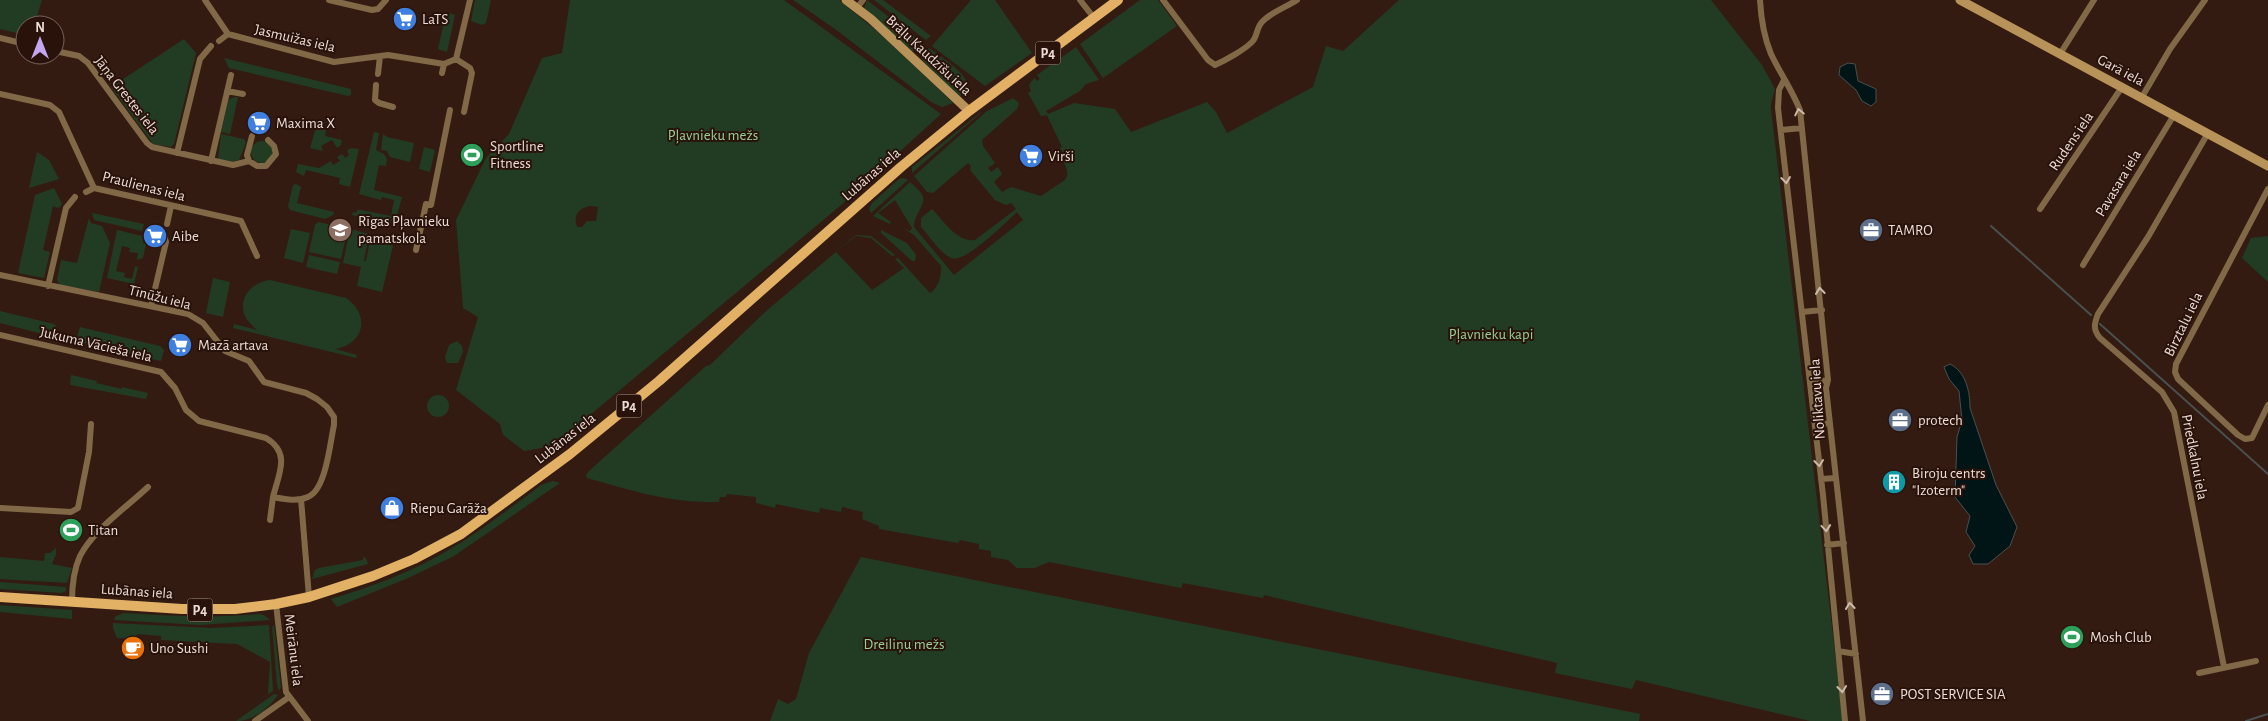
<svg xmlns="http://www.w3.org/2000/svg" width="2268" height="721" font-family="'Alegreya Sans',sans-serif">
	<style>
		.green { fill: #223c23; fill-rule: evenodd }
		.water { fill: #011416; stroke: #485050 }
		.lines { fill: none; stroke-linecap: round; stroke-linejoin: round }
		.stream { stroke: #485050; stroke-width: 2 }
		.street { stroke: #816947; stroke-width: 6 }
		.secondary { stroke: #b79259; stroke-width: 9 }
		.primary { stroke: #e2b166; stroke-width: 10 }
		.oneway { stroke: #cdbaab }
		.labels { text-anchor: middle; stroke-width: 4; stroke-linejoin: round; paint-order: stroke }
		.shield { fill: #281209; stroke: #b29f98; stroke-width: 1 }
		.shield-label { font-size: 14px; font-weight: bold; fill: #eddcd6 }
		.poi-label { font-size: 15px; fill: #eddcd6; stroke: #281209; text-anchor: start }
		.street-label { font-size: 15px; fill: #eddcd6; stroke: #281209 }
		.park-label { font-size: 15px; fill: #97d097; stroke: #281209 }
	</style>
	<rect width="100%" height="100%" fill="#331b12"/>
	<path class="green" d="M0 0H42L35 22 32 21 31 25H25V35L0 29Z
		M475 0H491L486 23 482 25 471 21Z
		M570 0H784L941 114 840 206 553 446 524 451 503 435 500 424 456 390 478 317 463 308 456 220 486 158 509 134 542 58 562 53ZM590 206 598 207 596 221H587L582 227H577C573 214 578 209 590 206Z
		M793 0H839L889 41 953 103 942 107 931 102 835 29Z
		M867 0 924 44 916 51H912L864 8Z
		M874 0H883L931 36 926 40Z
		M971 0H995L1032 53 985 86 932 46Z
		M1140 0H1158L1177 26 1103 78 1080 44Z
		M1399 0H1711L1762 65 1775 89 1771 103V109L1843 721H1810L1636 680 1632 689 1555 673 1557 663 1264 595 1263 598 1183 583 1181 588 1049 562 1035 568H1017L1008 560 991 557V551L979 549V544L960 540 958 543 879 529V526L862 519 863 512 842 507 841 512 820 508 819 513 776 504 775 508 756 503V497L727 494 726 497H720L719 502C670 503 632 491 587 478L586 475 589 471 706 366 710 365 765 312 856 235 871 236 895 255 892 256 871 238 856 236 836 252 872 290 904 268 895 259 898 258 930 293C938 289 942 275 941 266L914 235 903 228 910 231 912 228 895 200 878 213 891 222 890 224 873 216 910 182C914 186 922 192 923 197 926 204 913 217 914 227L954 275 1023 220 1017 212C1006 222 965 264 951 258 939 252 930 237 921 227V218L932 209C943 220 957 243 975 240L1016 209 1011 203 1006 205 995 200 970 170 971 166 968 163 933 193 927 192 914 176 987 111 1013 98 1019 103 1017 109 982 140 983 146 995 163 988 168 991 172 998 167 1002 174 994 182 1002 192 1011 187 1041 196 1065 180C1070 173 1066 166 1062 159L1065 156 1060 148 1062 147 1047 115 1041 116 1028 93 1031 91 1029 85 1034 78 1037 81 1040 79 1037 75 1076 47 1099 80 1086 84 1080 91 1046 111 1048 114 1074 103 1115 109 1131 132 1207 102 1216 112 1227 133 1313 87 1326 46 1343 51Z
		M450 13 455 15 447 52 438 49 444 22Z
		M184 39 196 53 174 144 171 147 153 144 111 87Z
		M929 48C938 55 971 75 967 87 966 91 962 94 960 97L922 60 923 55Z
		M224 58 351 89V95L348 96 229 68Z
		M235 97H238L230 134 221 132 229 99Z
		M981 112V113L912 173V167Z
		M316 127 326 130 325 136 342 140 341 145 337 148 332 140 321 146 323 151 310 148Z
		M374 132 379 133 376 150 384 154 387 159 386 166 379 165 374 190 402 197 396 219 387 224 352 215 353 212 356 213 357 210H361L391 216 394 200 382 197 381 200 359 194Z
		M221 134 244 139 246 143 239 160C231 162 224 164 218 158Z
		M383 134 387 137 414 143 410 162 390 157 387 151 381 150Z
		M251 152a11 11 0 1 1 22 0a11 11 0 1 1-22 0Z
		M424 147 435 150 430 172 419 169Z
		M352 148 359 149 350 187 339 184 340 178 306 170 304 176 296 172 298 164 319 168 331 161 333 165 340 161 337 157 342 154 345 158 349 155 347 150Z
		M37 152 49 160 59 179 29 188Z
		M903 178 908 180 871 213 869 209 872 203 899 179Z
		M296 184 301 187 297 203 334 212 333 215 325 219 290 210 288 206 293 185Z
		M54 188 62 204 59 208 53 206 43 250 50 252 44 278 18 273 35 195Z
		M92 213 144 224 142 231 94 220Z
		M89 218 91 223 102 226 110 243 99 292 60 285 57 280 61 260 77 263Z
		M318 222 346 228 347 232 341 259 309 252 315 225Z
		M291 229 310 233 303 263 284 258Z
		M350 229 369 234 364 261H366L371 236 374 234 387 238 388 242 393 246 382 292 357 286 361 267 343 263Z
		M117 230 142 236 143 243 146 244 143 258 137 260 138 253 129 252 130 248 122 246 116 271 125 273 124 277 132 279 135 266 138 267 134 284 107 278Z
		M881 230 907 243 916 255 915 261H912L881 233Z
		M2268 236V282L2242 258 2251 238Z
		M309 255 340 262 337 274 306 267Z
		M213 278 230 282 223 317 206 313Z
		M270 280 346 298C371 315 364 344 335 349L357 355 356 358 233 328 234 324 257 330C254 327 249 323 246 318 236 299 252 282 270 280Z
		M0 311 54 324 56 326 54 337 0 323Z
		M80 327 160 346 164 350 161 361 76 341Z
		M457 341 462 346 463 352 458 363H447L445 357 449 345Z
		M71 375 97 381 96 383C105 385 114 387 122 389V387L148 393 146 399 70 385Z
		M427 406a11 11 0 1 1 22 0a11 11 0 1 1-22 0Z
		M553 481 560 483 454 556 408 578 337 607 331 599C371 587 411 572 447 551 480 532 510 508 541 485Z
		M56 548V554L52 564 72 568 67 583 0 579V557L44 561 45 553H50Z
		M363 557 366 558 368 564 312 579 315 570 319 568 363 560Z
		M861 557 1640 714 1639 721H770L778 699 788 704 796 699 809 653Z
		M0 582 66 587V591L62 593 0 589Z
		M0 605 72 610V619L0 612Z
		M124 613C170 616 213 618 259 614L264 615 270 620 200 625 114 620 116 616Z
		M113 623 211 628 269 625 273 691 229 721 268 694 270 662 237 644 161 640V636L137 634 136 639 117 638 113 628Z
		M274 625 281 687 279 691 277 685 272 627Z
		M274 694 278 695C268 709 253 721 236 721Z"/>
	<path class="water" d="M1848 63 1855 64 1858 81 1876 89V102L1871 106 1862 101 1856 90 1839 75 1840 67Z
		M1950 364C1966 372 1970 392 1970 408L1996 485 2017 527 2010 546 1988 564H1973L1969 555 1975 546 1966 532 1970 516 1955 497 1957 437 1962 420 1959 391 1949 379 1944 367Z"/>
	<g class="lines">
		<path class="stream" d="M1991 226 2091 315
			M2100 324 2268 474
			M2246 721 2268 714"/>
		<path class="street" d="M205 0 228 34 334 62 388 55 444 64 456 59 470 0
			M329 0 372 10 378 9 386 0
			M1080 0 1094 18
			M1163 0 1208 60 1215 65C1226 60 1244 50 1252 42 1258 36 1256 27 1263 21 1272 12 1286 7 1297 0
			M1760 0C1761 18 1764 37 1771 54 1780 73 1792 90 1800 110L1828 380 1826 388 1863 721
			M857 8 863 0
			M0 38 25 44
			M219 41 228 34
			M55 51 79 56 88 63 147 143 152 147 233 165 249 161 257 166H266L276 154 274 146 268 140
			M2060 54 2094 0
			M456 59 470 68 472 73 464 112
			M442 73 444 64
			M378 74 380 56
			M1784 80 1779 90 1778 108 1823 495 1845 721
			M376 85 375 100 379 103 393 107
			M227 91 243 94
			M0 94 50 105 59 112 94 188 241 221 257 256
			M2142 97 2170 49 2205 0
			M1781 130 1802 128
			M2208 133 2148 237 2098 314C2094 324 2093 330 2100 338L2162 392 2174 412 2224 667
			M177 153 200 59 211 46
			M211 161 231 75
			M249 161 247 155 252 136
			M2268 189 2176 364 2175 372 2178 379 2238 435 2245 439 2252 438 2268 405
			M86 192 94 188
			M2040 209 2122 87
			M167 224 171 206
			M416 250 426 204 431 205 450 110
			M2083 265 2174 115
			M0 275 188 314 203 323 225 351 249 361 264 382 306 393 317 399 327 407 334 417V425C330 443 326 490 308 497 297 502 284 499 273 497 279 473 291 453 266 438L199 421 186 410 175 388 161 372 0 335
			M48 286 66 208 75 197
			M151 306 166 242 164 236
			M1802 312 1822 310
			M1810 382 1828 380
			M1815 425 1830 423
			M1821 479 1836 478
			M301 499 309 597
			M0 508 71 512 78 508 89 452 91 424
			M270 520 273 497
			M1827 545 1844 543
			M72 602C72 588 74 569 80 556 93 530 127 507 148 487
			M276 604 286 692 308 721
			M1838 651 1856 654
			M2199 673 2256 661
			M255 721 289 697"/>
		<path class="secondary" d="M846 0 871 19 969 111
			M1960 0 2268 166"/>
		<path class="primary" d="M0 597 182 609H235L276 604 309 597 373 576 414 559 461 534 570 454 659 381 901 167 969 111 1118 0"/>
	</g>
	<defs><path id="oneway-chevron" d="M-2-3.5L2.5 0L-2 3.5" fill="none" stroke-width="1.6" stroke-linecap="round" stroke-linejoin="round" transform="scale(1.25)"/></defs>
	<g class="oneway">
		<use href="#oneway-chevron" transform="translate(1799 112) rotate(-102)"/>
		<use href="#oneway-chevron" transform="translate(1786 180) rotate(83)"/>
		<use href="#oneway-chevron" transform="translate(1820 291) rotate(-96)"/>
		<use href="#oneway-chevron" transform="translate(1819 463) rotate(83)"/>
		<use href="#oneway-chevron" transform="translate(1826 528) rotate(85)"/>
		<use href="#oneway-chevron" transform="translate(1850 606) rotate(-96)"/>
		<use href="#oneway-chevron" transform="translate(1842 689) rotate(84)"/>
	</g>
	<defs>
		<g id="supermarket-disc" transform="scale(1.25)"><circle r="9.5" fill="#3f7fe0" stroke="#281209"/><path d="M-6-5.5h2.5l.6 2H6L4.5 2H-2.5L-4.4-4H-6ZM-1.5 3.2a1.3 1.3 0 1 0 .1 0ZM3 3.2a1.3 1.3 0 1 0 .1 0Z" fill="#fff"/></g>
		<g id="stadium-disc" transform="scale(1.25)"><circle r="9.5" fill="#2e9e5b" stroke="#281209"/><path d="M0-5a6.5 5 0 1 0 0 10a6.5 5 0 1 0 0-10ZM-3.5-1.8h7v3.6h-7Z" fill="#fff"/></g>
		<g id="school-disc" transform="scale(1.25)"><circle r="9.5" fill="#8d6e63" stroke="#281209"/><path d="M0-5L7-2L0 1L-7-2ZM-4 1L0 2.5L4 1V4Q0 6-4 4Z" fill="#fff"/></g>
		<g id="office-disc" transform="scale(1.25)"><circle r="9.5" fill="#5c6f8a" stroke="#281209"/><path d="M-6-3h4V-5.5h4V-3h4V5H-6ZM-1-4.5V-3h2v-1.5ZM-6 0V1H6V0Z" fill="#fff"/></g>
		<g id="building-disc" transform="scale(1.25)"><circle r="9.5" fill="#0f9aa8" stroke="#281209"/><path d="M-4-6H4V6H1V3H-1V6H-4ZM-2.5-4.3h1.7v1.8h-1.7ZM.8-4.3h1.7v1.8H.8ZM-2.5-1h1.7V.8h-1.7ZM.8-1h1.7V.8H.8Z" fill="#fff"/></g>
		<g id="shop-disc" transform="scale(1.25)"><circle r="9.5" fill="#3f7fe0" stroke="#281209"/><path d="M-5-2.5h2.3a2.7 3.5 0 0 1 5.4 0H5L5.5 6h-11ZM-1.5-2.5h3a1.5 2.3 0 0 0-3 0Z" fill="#fff"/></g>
		<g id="cafe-disc" transform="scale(1.25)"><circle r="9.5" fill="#e8710a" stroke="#281209"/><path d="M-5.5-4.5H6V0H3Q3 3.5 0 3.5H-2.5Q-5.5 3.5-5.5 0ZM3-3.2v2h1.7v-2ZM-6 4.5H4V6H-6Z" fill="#fff"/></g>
	</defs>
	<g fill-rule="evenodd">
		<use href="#supermarket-disc" x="405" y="19"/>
		<use href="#supermarket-disc" x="259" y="123"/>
		<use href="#stadium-disc" x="472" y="155"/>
		<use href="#supermarket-disc" x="1031" y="156"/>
		<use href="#school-disc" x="340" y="230"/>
		<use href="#office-disc" x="1871" y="230"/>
		<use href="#supermarket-disc" x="155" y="236"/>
		<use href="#supermarket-disc" x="180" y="345"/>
		<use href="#office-disc" x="1900" y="420"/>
		<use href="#building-disc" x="1894" y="482"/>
		<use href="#shop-disc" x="392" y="508"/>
		<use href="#stadium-disc" x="71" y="530"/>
		<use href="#stadium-disc" x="2072" y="637"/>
		<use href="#cafe-disc" x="133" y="648"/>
		<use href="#office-disc" x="1882" y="694"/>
	</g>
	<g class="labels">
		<g class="shield">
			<rect x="1035.5" y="41.5" width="25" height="23" rx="4"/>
			<rect x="616.5" y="394.5" width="25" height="23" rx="4"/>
			<rect x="187.5" y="598.5" width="25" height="23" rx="4"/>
		</g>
		<g class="shield-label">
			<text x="1048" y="58">P4</text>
			<text x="629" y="411">P4</text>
			<text x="200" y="615">P4</text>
		</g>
		<g class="poi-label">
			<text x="422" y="24">LaTS</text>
			<text x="276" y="128">Maxima X</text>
			<text x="490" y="151">Sportline<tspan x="490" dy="17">Fitness</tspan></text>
			<text x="1048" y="161">Virši</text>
			<text x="358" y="226">Rīgas Pļavnieku<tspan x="358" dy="17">pamatskola</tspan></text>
			<text x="1888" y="235">TAMRO</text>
			<text x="172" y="241">Aibe</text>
			<text x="198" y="350">Mazā artava</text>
			<text x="1918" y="425">protech</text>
			<text x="1912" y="478">Biroju centrs<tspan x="1912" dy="17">"Izoterm"</tspan></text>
			<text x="410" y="513">Riepu Garāža</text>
			<text x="88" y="535">Titan</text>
			<text x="2090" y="642">Mosh Club</text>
			<text x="150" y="653">Uno Sushi</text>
			<text x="1900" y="699">POST SERVICE SIA</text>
		</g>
		<g class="street-label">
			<text transform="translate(295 38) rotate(13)" y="5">Jasmuižas iela</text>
			<text transform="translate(929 55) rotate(43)" y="5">Brāļu Kaudzīšu iela</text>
			<text transform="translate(2121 70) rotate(28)" y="5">Garā iela</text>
			<text transform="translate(127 95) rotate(52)" y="5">Jāņa Grestes iela</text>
			<text transform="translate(2071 141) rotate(-56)" y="5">Rudens iela</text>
			<text transform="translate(871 174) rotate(-41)" y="5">Lubānas iela</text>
			<text transform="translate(2118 183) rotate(-59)" y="5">Pavasara iela</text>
			<text transform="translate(144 186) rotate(14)" y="5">Praulienas iela</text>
			<text transform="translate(160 297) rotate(14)" y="5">Tīnūžu iela</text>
			<text transform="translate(2183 324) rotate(-64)" y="5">Birztalu iela</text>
			<text transform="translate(96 344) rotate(13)" y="5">Jukuma Vācieša iela</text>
			<text transform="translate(1817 399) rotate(-94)" y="5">Noliktavu iela</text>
			<text transform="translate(565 438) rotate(-38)" y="5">Lubānas iela</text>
			<text transform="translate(2195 457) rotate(79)" y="5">Priedkalnu iela</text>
			<text transform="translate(137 591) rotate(4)" y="5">Lubānas iela</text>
			<text transform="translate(294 650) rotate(83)" y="5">Meirānu iela</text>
		</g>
		<g class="park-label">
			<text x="713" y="140">Pļavnieku mežs</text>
			<text x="1491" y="339">Pļavnieku kapi</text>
			<text x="904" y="649">Dreiliņu mežs</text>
		</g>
	</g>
	<g transform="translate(40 40)"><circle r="24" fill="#281209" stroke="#77635b"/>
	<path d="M0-4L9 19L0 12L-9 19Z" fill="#c5a7f1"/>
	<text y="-8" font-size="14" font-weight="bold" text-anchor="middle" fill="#eddcd6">N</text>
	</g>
</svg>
